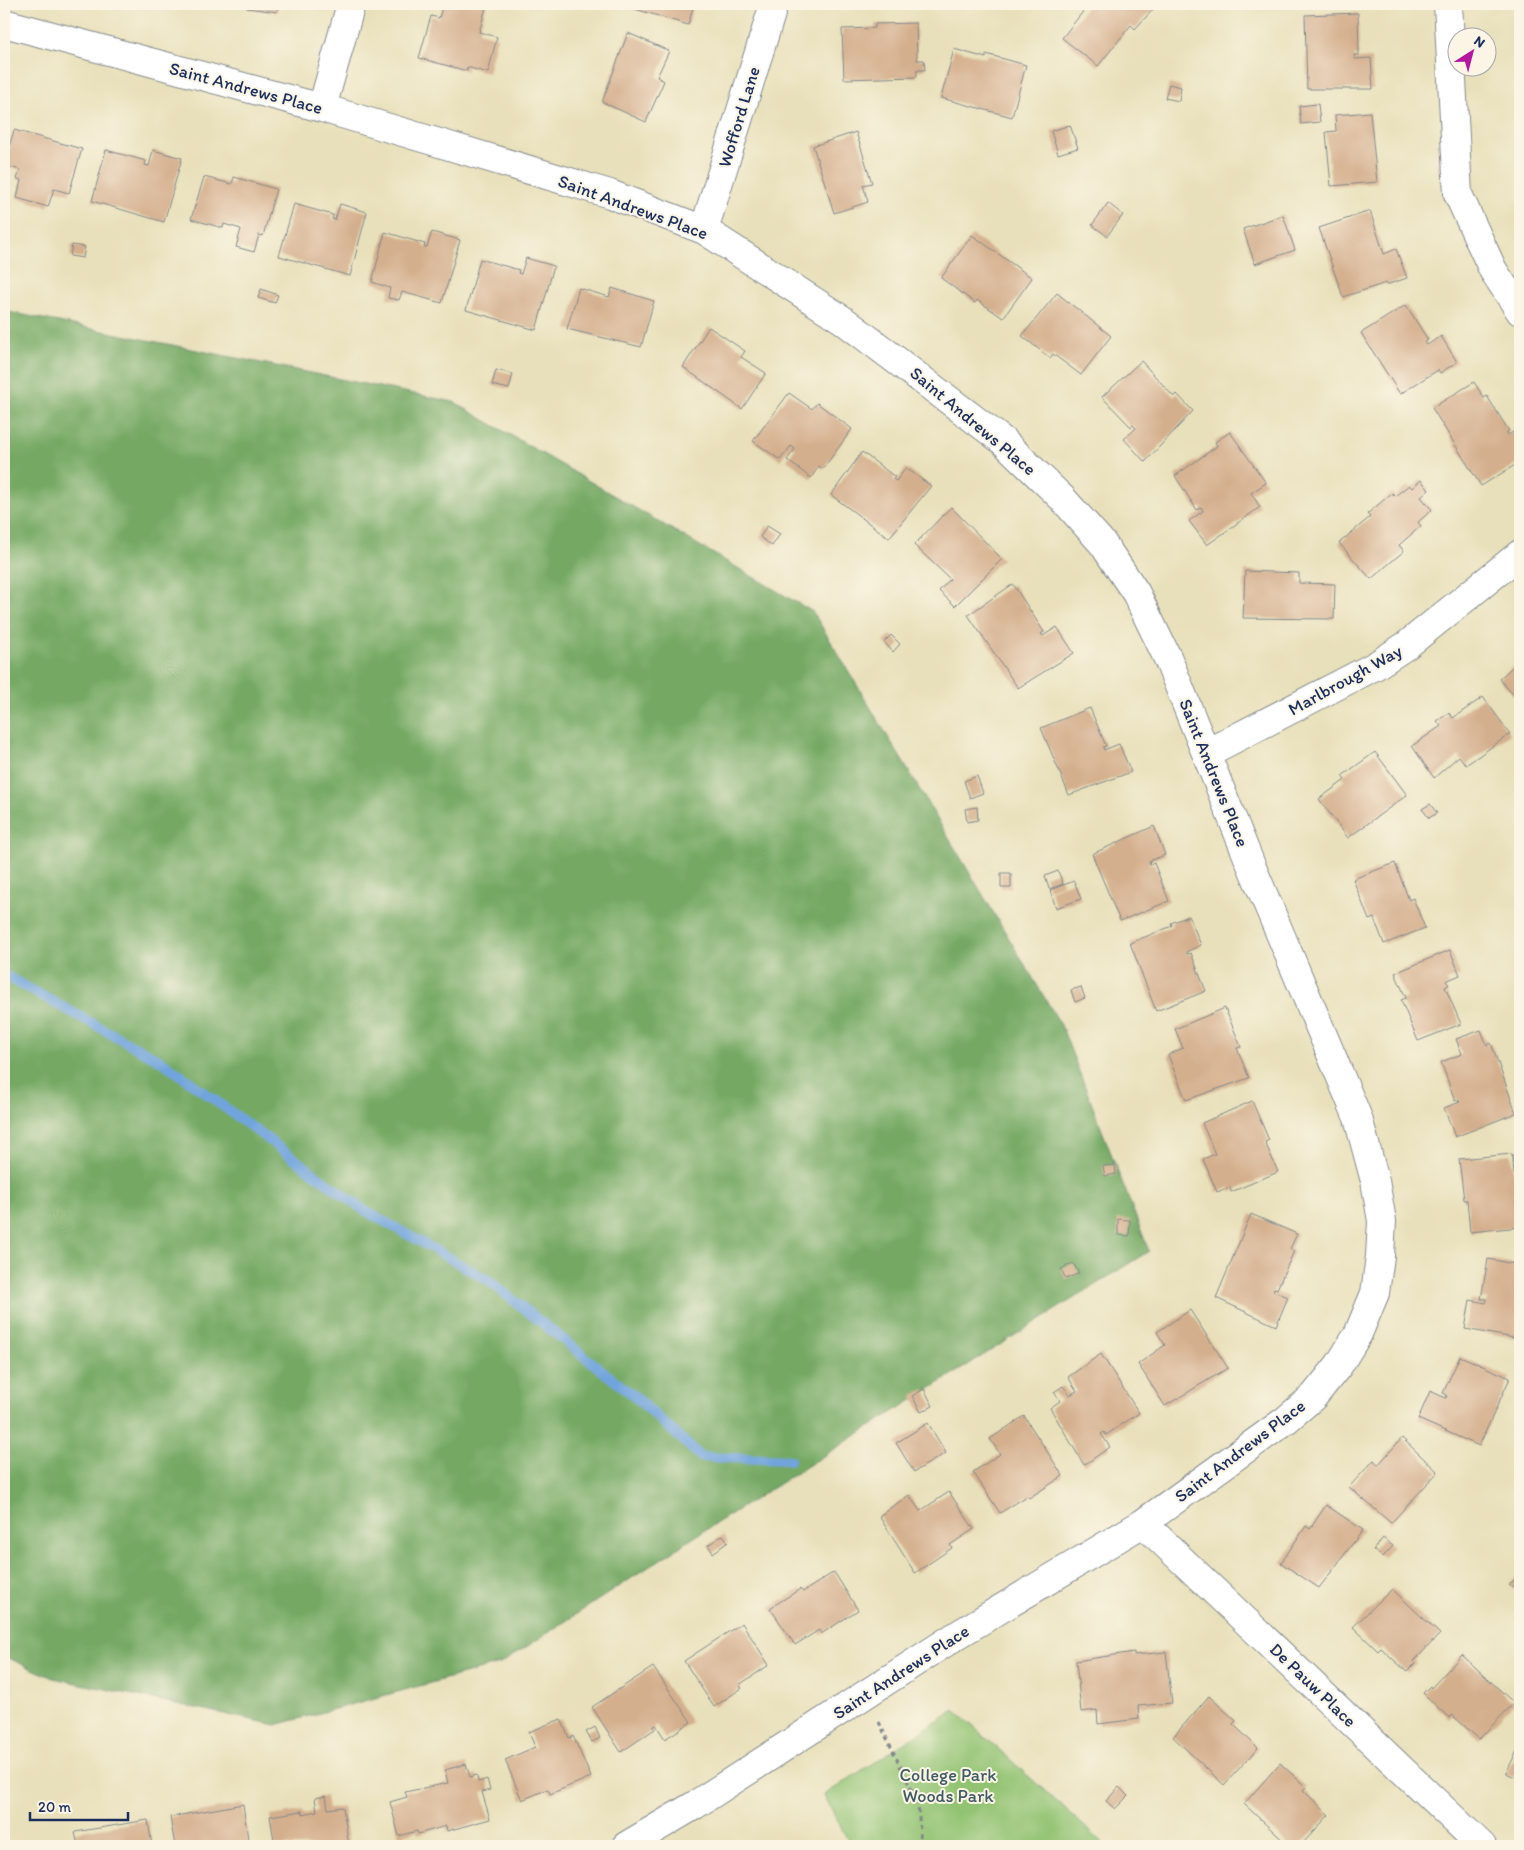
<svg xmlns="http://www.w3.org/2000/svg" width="1524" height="1850" font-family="Itim,sans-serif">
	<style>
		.green { fill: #92c372; stroke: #567968 }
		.forest { fill: #75a964; stroke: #486c61 }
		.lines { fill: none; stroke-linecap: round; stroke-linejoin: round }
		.stream { stroke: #71a4dd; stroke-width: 10 }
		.building { fill: #d4af8d }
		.street-casing { stroke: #82888c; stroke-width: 30 }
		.path { stroke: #82888c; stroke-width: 3; stroke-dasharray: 4 4; stroke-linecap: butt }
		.street { stroke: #fff; stroke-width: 28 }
		.labels { text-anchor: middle; stroke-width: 4; stroke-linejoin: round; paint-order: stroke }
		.street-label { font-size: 18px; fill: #1b2f5e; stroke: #fcf5e5 }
		.park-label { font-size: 18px; fill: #3f5b64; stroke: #fcf5e5 }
	</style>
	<rect width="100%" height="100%" fill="#fcf5e5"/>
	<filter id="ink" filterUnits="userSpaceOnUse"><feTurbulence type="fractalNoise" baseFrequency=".02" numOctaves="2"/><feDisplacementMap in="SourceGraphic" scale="10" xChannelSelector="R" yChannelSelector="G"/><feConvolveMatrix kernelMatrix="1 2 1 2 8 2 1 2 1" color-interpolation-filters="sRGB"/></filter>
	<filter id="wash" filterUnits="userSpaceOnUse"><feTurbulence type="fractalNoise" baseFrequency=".0096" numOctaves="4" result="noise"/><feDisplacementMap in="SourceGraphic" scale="20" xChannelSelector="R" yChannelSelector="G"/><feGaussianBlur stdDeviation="1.12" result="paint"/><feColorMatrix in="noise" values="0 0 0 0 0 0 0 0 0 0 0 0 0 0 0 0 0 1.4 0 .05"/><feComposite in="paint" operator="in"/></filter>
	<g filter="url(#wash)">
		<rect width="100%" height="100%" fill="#e8e0ba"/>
		<path class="green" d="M955 1710 1106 1846H851L824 1795Z"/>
		<path class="forest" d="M4 311 454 402 813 612 1061 1025 1149 1251 693 1538 500 1664 276 1725 53 1678 4 1656Z"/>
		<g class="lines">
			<path class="stream" d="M4 975 163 1062 364 1210 488 1280 633 1395 701 1457 790 1460"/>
		</g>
		<g id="blocks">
			<path class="building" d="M247 4H278L277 12 247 8Z
				M443 4H487L479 32 497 37 488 73 467 67V71L419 58 431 16 439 18Z
				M626 4H694L688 25 625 6Z
				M1089 4H1158L1135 29 1131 25 1098 66 1062 38Z
				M1358 13 1359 55H1354L1355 59 1371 58 1373 89H1307L1305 15Z
				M916 23 917 60H924L925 70H917V77L844 79 842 29 875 28V24Z
				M628 33 669 51 657 77 664 81 646 122 602 102Z
				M954 49 986 58V54L1026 65 1012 117 941 98Z
				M1169 84 1181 87 1179 101 1165 98Z
				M1318 104 1320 122 1301 124 1299 106Z
				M1370 112 1377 182 1331 186 1326 132 1336 131 1335 115Z
				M1070 125 1078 148 1058 154 1051 131Z
				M14 130 82 149 69 193 54 189 48 207 17 198 21 180 17 179 20 170 4 165Z
				M856 132 872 183 863 185 868 202 834 213 813 146Z
				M106 150 146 161 145 165 149 166 153 150 182 158 164 222 92 201Z
				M204 177 232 184 234 177 276 189 263 236 259 235 254 252 236 247 241 229 224 224 223 228 191 219Z
				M1108 203 1123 215 1107 236 1092 225Z
				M294 204 333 215 332 219 335 220 340 204 367 212 350 276 279 256Z
				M1370 211 1384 254 1396 249 1407 278 1386 285V283L1343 297 1319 228Z
				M1283 215 1295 250 1255 264 1243 229Z
				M385 232 425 244 424 247H427L432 232 460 240 442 303 402 292 399 300 388 298 390 288 372 282Z
				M972 235 1032 278 1003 318 977 300 975 303 941 278Z
				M72 245 85 247 83 258 70 256Z
				M526 258 554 266 536 330 466 310 480 259 519 270 518 273 521 274Z
				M579 288 609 297 612 288 654 301 641 347 567 329Z
				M261 289 278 295 275 303 258 298Z
				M1057 293 1111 336 1081 375 1053 354 1050 358 1022 336Z
				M1406 305 1428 340 1425 342 1427 345 1441 336 1457 362 1440 373 1438 370 1400 394 1361 333Z
				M709 327 745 351 741 357 766 373 742 409 683 367Z
				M1141 361 1174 397 1177 394 1193 411 1145 462 1124 439 1136 428 1133 425 1131 427 1102 397Z
				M496 370 513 374 509 389 492 385Z
				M1474 382 1484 398 1487 396 1509 431 1507 432 1508 435 1520 428V462L1481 486 1432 408Z
				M789 393 812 409 817 403 852 429 823 469 819 466 811 478 787 460 795 449 791 446 780 460 753 441Z
				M1230 432 1266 483 1251 493 1260 507 1207 545 1189 521 1203 511 1201 507 1197 510 1175 476 1217 446 1215 442Z
				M862 452 895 477 893 479 896 481 906 468 931 486 889 538 831 495Z
				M1421 480 1429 490 1421 497 1432 510 1418 522 1421 526 1399 545 1404 551 1371 579 1339 543 1370 517 1367 514 1392 493 1395 496 1409 485 1412 488Z
				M951 507 1002 559 955 606 939 591 950 579 914 545Z
				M767 526 780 534 772 546 760 537Z
				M1245 571 1299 573V583L1335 584 1334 619 1243 618Z
				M1013 584 1044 632 1041 634 1043 636 1057 627 1074 653 1018 688 968 615Z
				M891 635 900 644 893 652 884 642Z
				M1520 660V702L1499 679Z
				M1483 697 1510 734 1466 765 1459 756 1434 778 1412 746 1441 726 1437 721 1449 713 1453 718Z
				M1090 708 1106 746 1103 747 1104 750 1119 744 1131 772 1069 795 1041 728Z
				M1375 752 1407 795 1348 838 1319 799 1345 780 1342 776Z
				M977 776 983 793 970 798 964 781Z
				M1430 804 1437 813 1429 818 1422 809Z
				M977 807 978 820 967 822 965 809Z
				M1154 826 1165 855 1149 861 1150 865 1154 863 1169 901 1120 921 1092 854Z
				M1395 863 1409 900 1413 898 1425 928 1384 944 1374 918 1369 920 1353 879Z
				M1058 871 1063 884 1049 889 1045 876Z
				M1001 873H1011V888H1001Z
				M1074 881 1081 899 1056 908 1050 890Z
				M1189 916 1201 945 1186 952 1187 954 1191 953 1206 991 1156 1011 1130 943 1172 926 1171 923Z
				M1450 950 1460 975 1446 981 1449 985 1445 987 1461 1024 1418 1041 1401 1000 1406 998 1395 973Z
				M1081 987 1085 998 1075 1002 1071 990Z
				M1225 1008 1241 1047 1237 1048 1249 1078 1186 1100 1168 1055 1183 1048 1175 1029Z
				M1481 1030 1487 1045 1491 1043 1516 1113 1455 1137 1444 1108 1460 1102 1458 1100 1455 1101 1441 1062 1462 1054 1456 1039Z
				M1252 1101 1269 1140 1265 1142 1278 1172 1231 1192 1230 1187 1217 1192 1203 1159 1215 1154 1202 1123Z
				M1512 1154 1514 1174 1520 1173V1193H1516L1520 1227 1470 1232 1467 1200H1464L1459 1159Z
				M1115 1165 1116 1174 1105 1176 1103 1166Z
				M1251 1214 1297 1234 1290 1249 1294 1251 1277 1289 1274 1288 1273 1291 1288 1297 1276 1326 1216 1298Z
				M1118 1219 1130 1220 1129 1236 1118 1235Z
				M1488 1259 1520 1265V1339L1465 1329 1470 1300 1486 1303 1487 1299H1481Z
				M1073 1263 1079 1273 1066 1279 1061 1269Z
				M1190 1310 1228 1368 1165 1406 1138 1364 1165 1345 1157 1332Z
				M1101 1354 1139 1413 1106 1435 1104 1432 1101 1434 1110 1447 1084 1465 1050 1408 1060 1401 1054 1392 1063 1386 1070 1395 1077 1391 1068 1377Z
				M1460 1356 1510 1378 1479 1446 1418 1419 1430 1391 1446 1398 1447 1395 1443 1393Z
				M924 1389 933 1406 921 1412 912 1396Z
				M1024 1416 1063 1476 1029 1498 1027 1496 1000 1513 973 1472 1000 1454 990 1439Z
				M928 1423 946 1453 914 1472 896 1443Z
				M1402 1438 1438 1472 1391 1523 1349 1487 1374 1460 1378 1465Z
				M949 1492 974 1529 950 1545 952 1548 915 1573 879 1516 909 1495 920 1511Z
				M1326 1505 1363 1530 1319 1588 1281 1563 1306 1526 1310 1529Z
				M723 1535 728 1542 713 1553 708 1545Z
				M1383 1538 1393 1546 1383 1557 1373 1550Z
				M834 1572 858 1610 821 1634 819 1630 795 1645 770 1608 800 1589 803 1592Z
				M1517 1577 1520 1580 1519 1593 1509 1585Z
				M1392 1589 1440 1634 1414 1661 1416 1663 1407 1672 1381 1648 1378 1651 1353 1627Z
				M742 1623 769 1665 739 1685 742 1688 714 1707 684 1661Z
				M1134 1652V1655L1166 1652 1172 1703 1138 1706 1139 1719 1098 1724 1097 1710 1081 1712 1076 1661Z
				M1462 1655 1514 1703 1479 1739 1452 1715 1449 1718 1423 1693 1430 1686 1431 1688Z
				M653 1667 691 1722 665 1739 656 1725 653 1727 655 1729 621 1752 592 1707Z
				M1209 1696 1236 1721 1233 1724 1258 1748 1224 1785 1173 1737Z
				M561 1719 569 1738 573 1736 591 1777 550 1794 548 1789 522 1800 505 1760 535 1747 529 1732Z
				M595 1727 600 1738 592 1742 586 1732Z
				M1520 1745V1779L1506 1773Z
				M1280 1763 1306 1787 1303 1790 1329 1815 1300 1846H1289L1244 1804Z
				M466 1764 470 1777 477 1775 478 1782 487 1779 490 1790 482 1792 490 1819 447 1831 446 1826 418 1834 417 1831 399 1836 390 1802 407 1797 405 1792 448 1783 445 1770Z
				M1119 1787 1128 1796 1115 1809 1106 1801Z
				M326 1796 328 1809 343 1807 349 1846H275L270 1816 302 1811 303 1814 317 1811 315 1798Z
				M243 1804 249 1846H175L170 1817Z
				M148 1820 152 1846H78L75 1832Z"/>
		</g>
	</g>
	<g filter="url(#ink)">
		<use href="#blocks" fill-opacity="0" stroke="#82888c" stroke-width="1"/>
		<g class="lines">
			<g class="street-casing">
				<path id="street" d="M1448 4 1458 194 1493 270 1520 311
					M4 23 322 108 610 194 704 230 843 320 1003 441 1063 499 1103 544 1136 593 1168 659 1251 865 1358 1118 1375 1181 1382 1221 1380 1256 1375 1293 1358 1334 1339 1365 1314 1396 1286 1420 1143 1523 954 1637 695 1805 626 1846
					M322 108 351 4
					M704 230 774 4
					M1207 753 1375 666 1407 645 1520 554
					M1143 1523 1482 1846"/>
			</g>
			<path class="path" d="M879 1722 918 1803 921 1846"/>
			<use href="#street" class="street"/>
		</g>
	</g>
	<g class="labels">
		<g class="street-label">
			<text transform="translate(246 88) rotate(15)" y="6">Saint Andrews Place</text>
			<text transform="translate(739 117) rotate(-73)" y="6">Wofford Lane</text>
			<text transform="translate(633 207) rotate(20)" y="6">Saint Andrews Place</text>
			<text transform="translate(973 421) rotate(40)" y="6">Saint Andrews Place</text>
			<text transform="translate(1345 680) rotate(-29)" y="6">Marlbrough Way</text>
			<text transform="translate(1214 773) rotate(68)" y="6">Saint Andrews Place</text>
			<text transform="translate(1240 1451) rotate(-37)" y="6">Saint Andrews Place</text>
			<text transform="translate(901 1672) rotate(-33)" y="6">Saint Andrews Place</text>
			<text transform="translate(1313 1685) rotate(44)" y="6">De Pauw Place</text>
		</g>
		<g class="park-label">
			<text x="948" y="1781">College Park<tspan x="948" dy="21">Woods Park</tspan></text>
		</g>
	</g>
	<rect width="1524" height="1850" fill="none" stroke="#fcf5e5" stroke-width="20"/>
	<g transform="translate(1472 52) rotate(36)"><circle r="24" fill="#fcf5e5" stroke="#a2a6af"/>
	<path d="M0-4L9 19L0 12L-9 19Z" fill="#b5179e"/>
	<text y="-8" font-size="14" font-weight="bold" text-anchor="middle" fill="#1b2f5e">N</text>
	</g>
	<path d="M30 1812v8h98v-8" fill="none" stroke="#1b2f5e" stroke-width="2.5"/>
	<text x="38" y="1812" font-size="15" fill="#1b2f5e" stroke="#fcf5e5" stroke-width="4" paint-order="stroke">20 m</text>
</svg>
